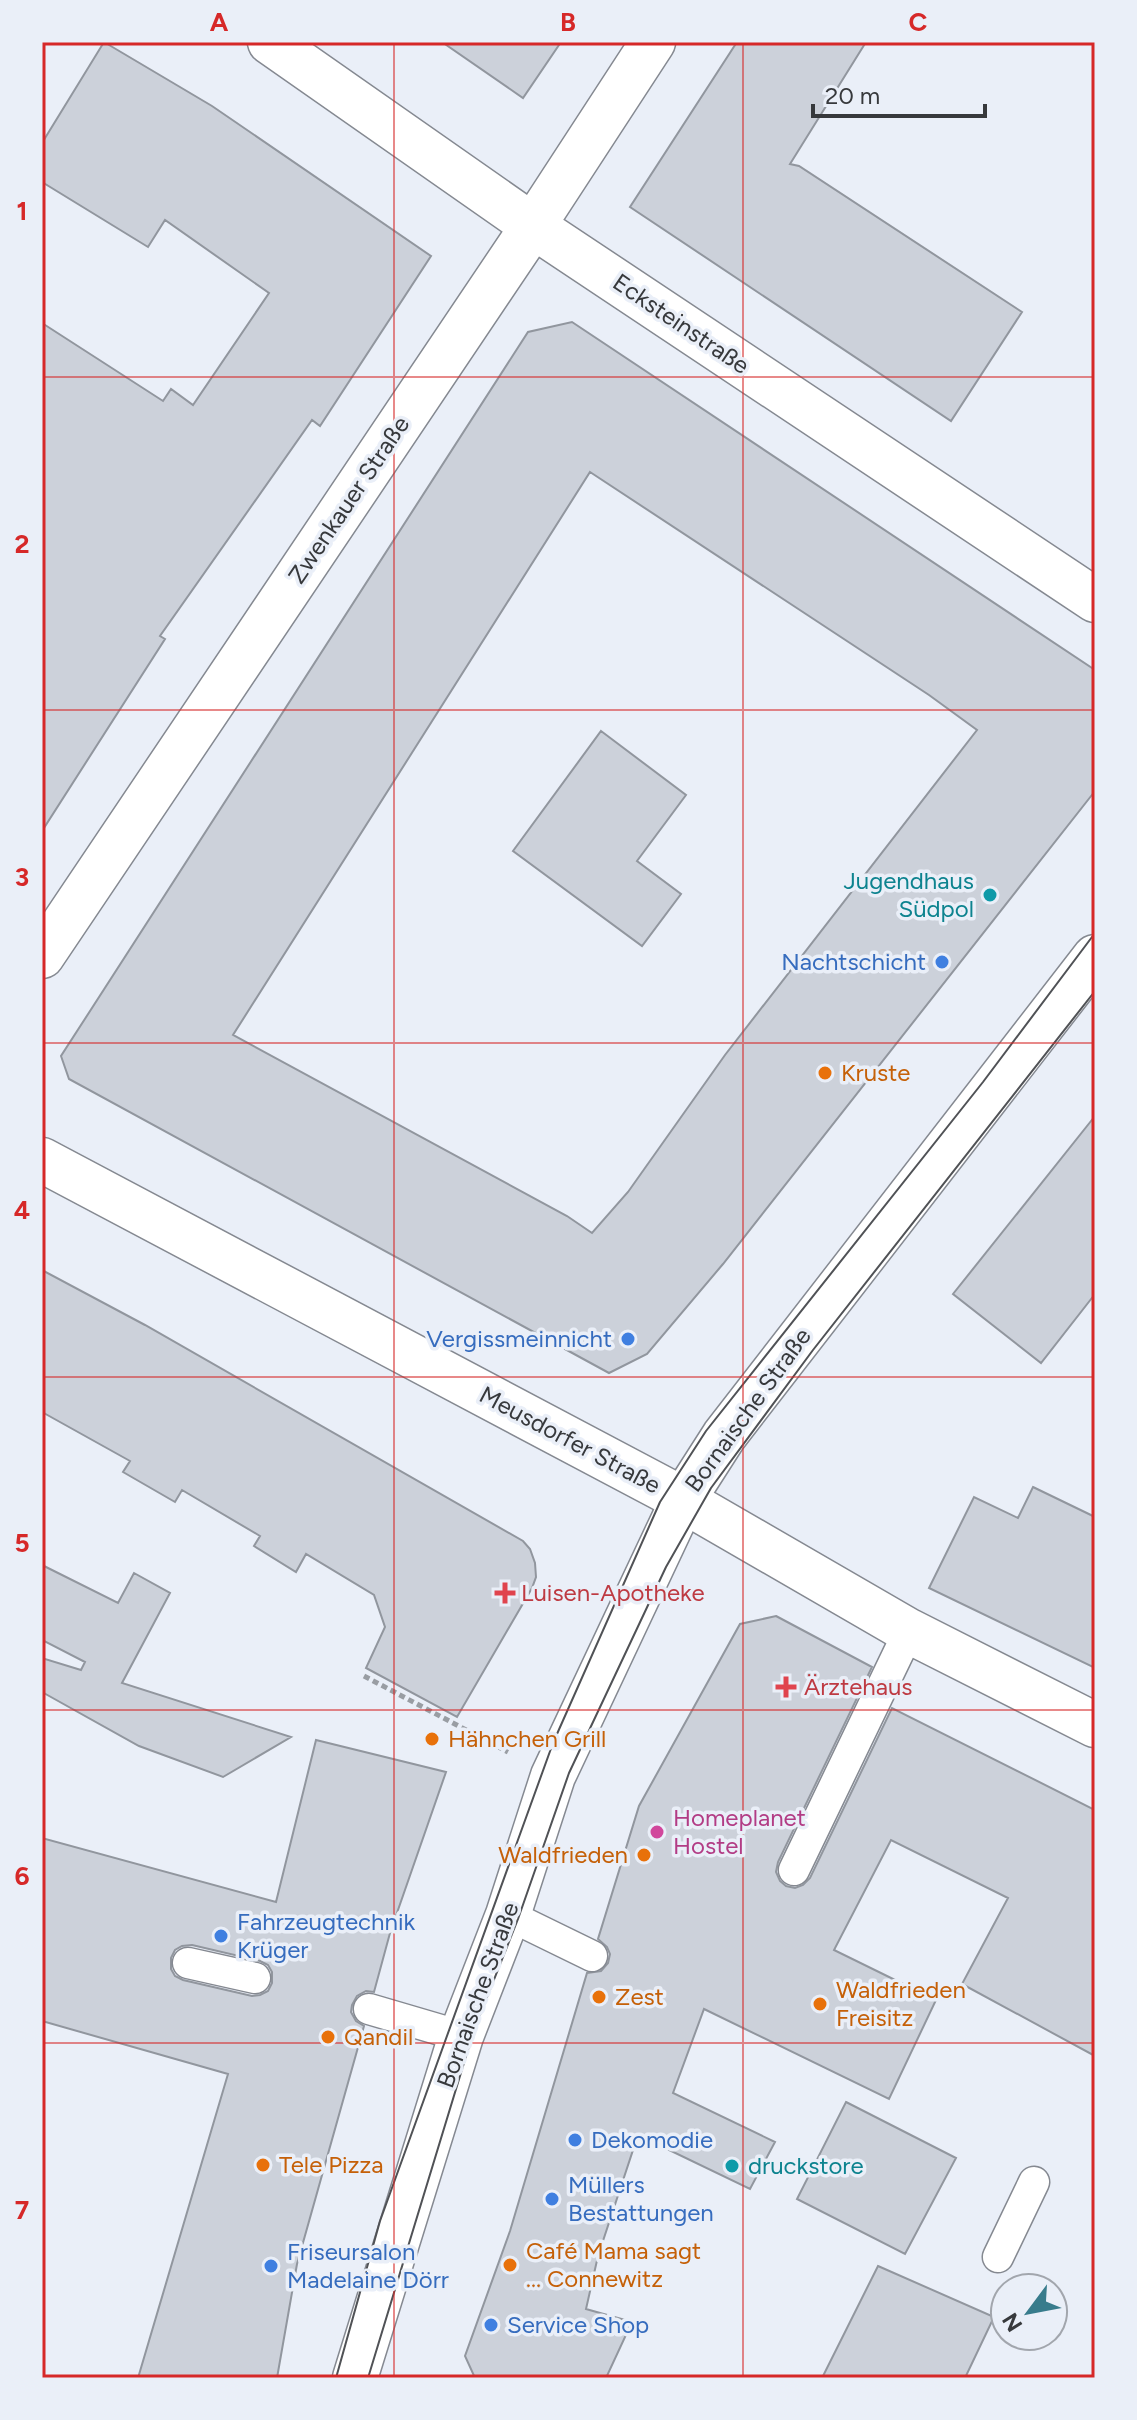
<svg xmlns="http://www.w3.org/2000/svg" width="1137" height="2420" font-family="Figtree,sans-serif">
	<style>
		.building { fill: #ccd1da; stroke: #91969e; stroke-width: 2; fill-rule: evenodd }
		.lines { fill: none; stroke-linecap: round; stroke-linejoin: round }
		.service-casing { stroke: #858991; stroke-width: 33 }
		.minor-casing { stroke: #858991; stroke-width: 47 }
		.secondary-casing { stroke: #858991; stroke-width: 47 }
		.path { stroke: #999da3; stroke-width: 5; stroke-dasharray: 6 4; stroke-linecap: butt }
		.service { stroke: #fff; stroke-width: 30 }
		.minor { stroke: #fff; stroke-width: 44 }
		.secondary { stroke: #fff; stroke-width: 44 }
		.tram { stroke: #505256; stroke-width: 2 }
		.grid { fill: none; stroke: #d62828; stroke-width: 2; stroke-opacity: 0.55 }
		.culture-dot { fill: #0f9aa8; stroke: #eaeff8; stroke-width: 3 }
		.shop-dot { fill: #3f7fe0; stroke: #eaeff8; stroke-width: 3 }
		.food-dot { fill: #e8710a; stroke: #eaeff8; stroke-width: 3 }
		.health-dot { fill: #e0444e; stroke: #eaeff8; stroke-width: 3 }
		.hotel-dot { fill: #d1479c; stroke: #eaeff8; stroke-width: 3 }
		.labels { text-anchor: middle; stroke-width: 7; stroke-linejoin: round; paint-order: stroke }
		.street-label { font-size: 24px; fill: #37393c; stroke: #eaeff8 }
		.culture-label { font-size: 24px; fill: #0d838f; stroke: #eaeff8; text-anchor: end }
		.shop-label { font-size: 24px; fill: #366cbe; stroke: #eaeff8; text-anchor: start }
		.food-label { font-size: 24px; fill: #c56008; stroke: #eaeff8; text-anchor: start }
		.health-label { font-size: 24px; fill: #be3a42; stroke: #eaeff8; text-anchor: start }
		.hotel-label { font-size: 24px; fill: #b23c85; stroke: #eaeff8; text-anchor: start }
		.neatline { fill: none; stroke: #d62828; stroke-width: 3 }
		.grid-label { font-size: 26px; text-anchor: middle; font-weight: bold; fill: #d62828 }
	</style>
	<rect width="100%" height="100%" fill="#eaeff8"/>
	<path class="building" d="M104 42 212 106 431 256 320 426 312 420 160 636 165 639 42 831V323L163 401 171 389 193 405 269 293 165 220 148 247 42 182V143Z
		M442 42H561L523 98Z
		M737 42H866L790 164 799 166 1022 312 951 421 630 207Z
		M572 322 1095 670V791L723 1264 647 1354 609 1373 69 1079 61 1056 528 332ZM590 472 929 695 977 730 725 1055 628 1192 592 1233 567 1216 233 1035Z
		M601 731 686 795 637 861 681 894 642 946 513 851Z
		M1095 1116V1294L1041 1363 953 1294Z
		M42 1270 145 1325 523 1541 530 1549 535 1563 536 1577 532 1588 457 1717 366 1668 385 1627 374 1595 306 1554 296 1572 254 1546 260 1536 182 1490 175 1502 123 1472 130 1461 42 1412Z
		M1033 1487 1095 1517V1668L929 1588 974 1497 1018 1518Z
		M42 1565 118 1603 134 1573 170 1593 122 1683 291 1737 223 1777 139 1746 42 1692V1658L81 1670 85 1662 42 1640Z
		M776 1616 872 1667 778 1862 776 1872 780 1881 786 1886 795 1888 803 1885 810 1878 892 1708 1095 1810V2056L962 1984 1008 1898 891 1840 834 1950 936 2000 889 2099 704 2009 673 2093 775 2142 750 2189 638 2135 598 2256 586 2309 632 2322 606 2378H475L465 2356 510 2231 587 1973 601 1971 608 1963 610 1954 607 1947 598 1939 639 1806 740 1624Z
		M316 1740 446 1772 390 1933 374 1992 366 1991 357 1996 352 2005 351 2012 356 2021 364 2026 297 2264 277 2378H138L228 2074 42 2021V1838L276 1902ZM192 1945 260 1961 268 1965 272 1972V1983L268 1991 260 1995 252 1996 183 1980 175 1976 171 1969V1958L175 1950 182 1946Z
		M846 2102 956 2158 905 2254 797 2199Z
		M878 2266 994 2317 965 2378H822Z"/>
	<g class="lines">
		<g class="service-casing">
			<path id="service" d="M794 1870 909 1631
				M508 1915 592 1956
				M188 1963 255 1978
				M369 2009 461 2036
				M998 2257 1034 2182"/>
		</g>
		<g class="minor-casing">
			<path id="minor" d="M270 42 533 226 1095 600
				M42 956 533 226 653 42
				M42 1160 667 1491 909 1631 1095 1725"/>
		</g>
		<g class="secondary-casing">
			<path id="secondary" d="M355 2378 461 2036 508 1915 553 1776 683 1500 724 1436 1095 957"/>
		</g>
		<path class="path" d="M364 1676 508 1752"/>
		<use href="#service" class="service"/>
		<use href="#minor" class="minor"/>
		<use href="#secondary" class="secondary"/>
		<path class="tram" d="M336 2378 380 2221 553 1743 660 1502 706 1431 983 1082 1095 933
			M368 2378 474 2030 518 1919 569 1773 666 1567 711 1488 813 1350 1095 991"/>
	</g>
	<path class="grid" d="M394 42V2378M743 42V2378M42 377H1095M42 710H1095M42 1043H1095M42 1377H1095M42 1710H1095M42 2043H1095"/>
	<g class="culture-dot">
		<circle cx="990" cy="895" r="8"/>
		<circle cx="732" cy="2166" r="8"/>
	</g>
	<g class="shop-dot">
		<circle cx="942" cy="962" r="8"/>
		<circle cx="628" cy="1339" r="8"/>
		<circle cx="221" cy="1936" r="8"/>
		<circle cx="575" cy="2140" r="8"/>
		<circle cx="552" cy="2199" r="8"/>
		<circle cx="271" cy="2266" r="8"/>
		<circle cx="491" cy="2325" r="8"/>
	</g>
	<g class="food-dot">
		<circle cx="825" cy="1073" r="8"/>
		<circle cx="432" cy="1739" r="8"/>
		<circle cx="644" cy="1855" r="8"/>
		<circle cx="599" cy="1997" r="8"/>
		<circle cx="820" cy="2004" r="8"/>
		<circle cx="328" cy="2037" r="8"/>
		<circle cx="263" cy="2165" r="8"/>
		<circle cx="510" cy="2265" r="8"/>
	</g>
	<g class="health-dot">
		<path d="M501 1581h8v8h8v8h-8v8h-8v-8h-8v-8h8z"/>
		<path d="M782 1675h8v8h8v8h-8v8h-8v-8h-8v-8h8z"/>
	</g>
	<circle class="hotel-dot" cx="657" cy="1832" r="8"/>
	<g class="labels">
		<g class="street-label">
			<text transform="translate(681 324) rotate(34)" y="8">Ecksteinstraße</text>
			<text transform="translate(349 500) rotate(-56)" y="8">Zwenkauer Straße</text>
			<text transform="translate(748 1410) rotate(-54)" y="8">Bornaische Straße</text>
			<text transform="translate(570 1440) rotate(28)" y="8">Meusdorfer Straße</text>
			<text transform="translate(478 1995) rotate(-70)" y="8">Bornaische Straße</text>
		</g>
		<g class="culture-label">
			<text x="974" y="889">Jugendhaus<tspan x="974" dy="28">Südpol</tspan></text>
			<text x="748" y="2174" text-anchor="start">druckstore</text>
		</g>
		<g class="shop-label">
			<text x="926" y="970" text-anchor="end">Nachtschicht</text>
			<text x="612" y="1347" text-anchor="end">Vergissmeinnicht</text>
			<text x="237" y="1930">Fahrzeugtechnik<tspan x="237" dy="28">Krüger</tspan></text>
			<text x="591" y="2148">Dekomodie</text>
			<text x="568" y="2193">Müllers<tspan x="568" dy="28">Bestattungen</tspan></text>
			<text x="287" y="2260">Friseursalon<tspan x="287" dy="28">Madelaine Dörr</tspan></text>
			<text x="507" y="2333">Service Shop</text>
		</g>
		<g class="food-label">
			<text x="841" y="1081">Kruste</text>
			<text x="448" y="1747">Hähnchen Grill</text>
			<text x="628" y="1863" text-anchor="end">Waldfrieden</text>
			<text x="836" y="1998">Waldfrieden<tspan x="836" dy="28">Freisitz</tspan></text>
			<text x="615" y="2005">Zest</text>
			<text x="344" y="2045">Qandil</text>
			<text x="279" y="2173">Tele Pizza</text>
			<text x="526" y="2259">Café Mama sagt<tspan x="526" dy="28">... Connewitz</tspan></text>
		</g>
		<g class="health-label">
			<text x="521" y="1601">Luisen-Apotheke</text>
			<text x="804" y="1695">Ärztehaus</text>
		</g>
		<g class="hotel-label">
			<text x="673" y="1826">Homeplanet<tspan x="673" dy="28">Hostel</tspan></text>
		</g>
	</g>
	<rect width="1137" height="2420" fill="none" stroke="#eaeff8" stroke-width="88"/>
	<g transform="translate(1029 2312) rotate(238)"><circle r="38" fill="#eaeff8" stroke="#a2a6ad" stroke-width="2"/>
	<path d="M0-6L14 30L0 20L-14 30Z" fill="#387c8c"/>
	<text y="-12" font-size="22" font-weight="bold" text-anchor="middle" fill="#37393c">N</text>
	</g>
	<path d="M813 104v12h172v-12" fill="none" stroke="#37393c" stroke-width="4"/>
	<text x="825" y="104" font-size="24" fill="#37393c" stroke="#eaeff8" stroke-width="6" paint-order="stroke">20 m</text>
	<rect x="44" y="44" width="1049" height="2332" class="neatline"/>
	<g class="grid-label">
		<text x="219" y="31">A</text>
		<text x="568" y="31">B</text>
		<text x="918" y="31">C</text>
		<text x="22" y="220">1</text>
		<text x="22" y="553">2</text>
		<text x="22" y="886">3</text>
		<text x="22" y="1219">4</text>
		<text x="22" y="1552">5</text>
		<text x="22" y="1885">6</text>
		<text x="22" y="2219">7</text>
	</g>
</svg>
